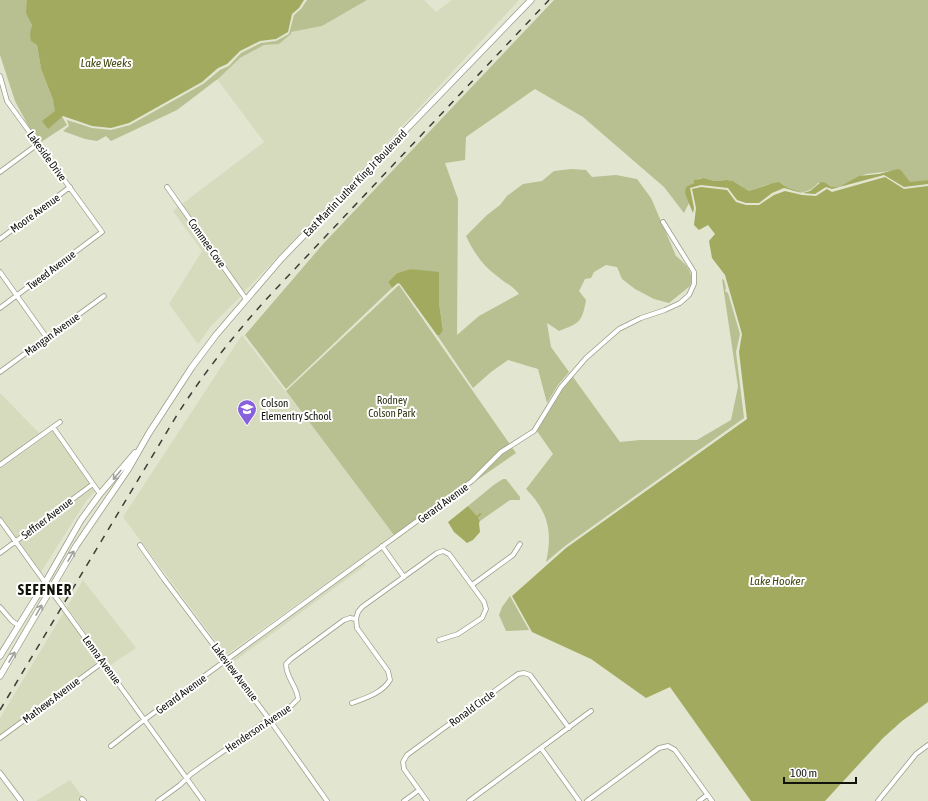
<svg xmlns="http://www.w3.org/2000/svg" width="928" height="801" font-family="'Asap Condensed',sans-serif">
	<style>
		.built { fill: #d6dbbd }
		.green { fill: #b8bf91 }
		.water { fill: #a1aa5f }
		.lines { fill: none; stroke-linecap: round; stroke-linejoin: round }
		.minor-casing { stroke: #9b9e8a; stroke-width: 5.5 }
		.tertiary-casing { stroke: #9b9e8a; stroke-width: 6 }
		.secondary-casing { stroke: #9b9e8a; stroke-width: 7 }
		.minor { stroke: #fff; stroke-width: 4 }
		.tertiary { stroke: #fff; stroke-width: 4.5 }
		.secondary { stroke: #fff; stroke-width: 5.5 }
		.rail { stroke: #3d3e33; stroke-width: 1.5; stroke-dasharray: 7 7; stroke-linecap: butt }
		.oneway { stroke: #a0a09d }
		.labels { text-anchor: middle; stroke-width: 4; stroke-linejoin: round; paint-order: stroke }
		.street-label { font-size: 11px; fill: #11120a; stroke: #fff }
		.park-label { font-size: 11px; fill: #303412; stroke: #fff }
		.poi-label { font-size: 11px; fill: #11120a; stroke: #fff; text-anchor: start }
		.water-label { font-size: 12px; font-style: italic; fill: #444a10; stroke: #fff }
		.district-label { font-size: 15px; font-weight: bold; letter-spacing: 1px; fill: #11120a; stroke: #fff }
	</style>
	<rect width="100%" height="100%" fill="#e2e5cf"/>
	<path class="built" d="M367 0H424L436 12 452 0H519L364 167 244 292 182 204 264 142 217 79 240 58 264 45 279 44 291 32 322 26Z
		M178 206 241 296 211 326 198 344 169 304 202 251 173 211Z
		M242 335 395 534 226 655 123 517Z
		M0 393 39 433 44 430 0 462Z
		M53 431 90 483 16 538 0 516V469Z
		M93 488 95 491 86 501 41 572 19 542Z
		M364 563 366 565 232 663 230 661Z
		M83 580 136 648 109 666 67 607Z
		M64 612 99 661 0 735V718Z
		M70 780 82 796 79 798 81 801H36Z"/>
	<path class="green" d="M0 0H28L31 22 37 45 41 69 54 103 67 125 38 144 15 101 0 55Z
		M307 0H367L322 26 291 32V34L279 44 264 45 240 58 219 78 177 110 111 141 106 136 97 141 85 139 63 131 69 126 67 120 92 128 111 130 130 125 203 84 220 70 229 66 241 53 261 43 276 41 289 34 294 15 301 9Z
		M554 0H928V180L910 183 901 170 866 174 839 187H831L826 183H818C808 194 800 194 787 188 785 186 782 183 779 183 774 181 756 189 749 191L733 181 727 180 714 181 704 178 697 179 685 194 689 203 684 213 664 187 583 117 535 89 466 137 465 160 445 163 458 199 457 335 479 316 519 294C511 284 506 284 497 276 483 266 473 251 466 236L487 215 500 205 507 196 523 184 542 181 554 171 571 169 586 170 592 177 616 175 637 179 651 198 676 256C686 264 695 273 690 286L669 303 654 299 635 289 622 279 617 267 606 265 594 272 591 278 585 279 579 291 586 300C582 323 579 323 559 331L547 323 551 347 569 372 558 385 547 403 538 369 508 360 491 372 473 388 437 335H440L443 329 439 303V273L410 269 397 273 388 282 392 288 286 389 245 335 324 243Z
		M722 279 724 280 726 288 725 291 728 293 740 334 736 352 744 418 565 546 546 562C553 532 548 511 526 489L553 454 537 431 563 389 573 377 620 442 640 440H697L731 420 738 387Z
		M399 285 516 453 451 498 397 539 286 391Z
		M503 479H506L520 497V500H510L480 521 478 518 482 514 477 516 468 506 495 484Z
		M510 596 529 630 506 631 499 615 502 607Z"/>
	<path class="water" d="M27 0H304L299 8 292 14 288 32 276 39 260 41 240 51 227 64 218 68 202 82 129 123 111 128 92 126 63 116 48 129 42 121 55 111 53 100 41 69 37 45 31 41 30 34 32 25 26 13Z
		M898 169 901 170 910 182 928 180V184L904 187 884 175 832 189 826 187 815 194 802 193 784 188 772 193 759 203H746L737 200 728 188 701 185 690 188 694 208 693 213 685 194 686 187 694 183V180L704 178 714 181 727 180 733 181 749 191 773 183 779 182 788 188 803 193 810 191 821 182 826 183 831 187H839L859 176 879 174Z
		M885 177 904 189 928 186V702L902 721 883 738 825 801H751L670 687 646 698 591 659 532 632 512 596 566 548 747 419 739 352 742 334 725 275 712 258 709 241 715 234 708 225 699 230 694 225 696 208 692 189 701 187 727 190 736 202 746 205H759L774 195 785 191 802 195 816 196 827 189 832 192Z
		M410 269 439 272V303L443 330 440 335H437L400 284 398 283 392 288 388 282 397 273Z
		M468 506 477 516 480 513 482 514 478 518 480 521 479 523 480 532 473 540 467 543 454 532 448 522Z"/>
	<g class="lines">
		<g class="minor-casing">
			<path id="minor" d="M0 76 7 101 102 232 0 308
				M0 172 38 144
				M167 187 246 299
				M0 239 70 187
				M0 272 47 338
				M0 372 104 296
				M53 427 100 494
				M0 465 60 422
				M0 520 203 801
				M140 545 164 579 269 719 327 801
				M382 546 404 577
				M0 553 93 484
				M472 585 513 555 520 544
				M0 607 12 621 18 625
				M352 703C366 698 382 693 390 680L388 671 357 628 356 619 358 612 362 607 437 553 443 551 449 554 484 602 486 609 482 618 458 634 439 640
				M0 738 103 662
				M111 746 144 720 472 481 501 452 534 431 561 387 586 358 619 329 641 318 665 310 680 303 689 295 694 284V272L663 222
				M541 748 579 801
				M82 799 84 801
				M158 801 180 785 191 774 269 719C279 715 291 707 298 699 297 686 286 678 286 664L291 659 344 620 350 618 356 619
				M404 801 419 790
				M427 801 404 769 403 762 407 755 518 674 524 673 530 675 569 728
				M469 801 591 711
				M587 801 659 748 668 746 675 750 712 801
				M699 801 707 795
				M878 801 916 754 928 745"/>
		</g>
		<g class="tertiary-casing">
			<path id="tertiary" d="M0 773 21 801"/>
		</g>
		<g class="secondary-casing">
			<path id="secondary" d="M0 656 45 583 81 520 100 494 135 453
				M0 676 76 546 129 468 149 433 192 367 216 335 281 259 531 0"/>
		</g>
		<use href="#minor" class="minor"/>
		<use href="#tertiary" class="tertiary"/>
		<use href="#secondary" class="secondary"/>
		<path class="rail" d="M0 710 177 415C205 371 237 331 273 292L549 0"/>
	</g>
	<defs><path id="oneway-shaft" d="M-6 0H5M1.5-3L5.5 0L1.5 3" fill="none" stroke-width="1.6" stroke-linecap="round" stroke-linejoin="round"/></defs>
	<g class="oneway">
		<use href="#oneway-shaft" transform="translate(117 475) rotate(130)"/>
		<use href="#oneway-shaft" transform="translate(71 556) rotate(-60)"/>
		<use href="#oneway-shaft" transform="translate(39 610) rotate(-60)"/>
		<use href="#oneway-shaft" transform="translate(12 657) rotate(-59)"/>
	</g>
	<defs>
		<g id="school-pin" transform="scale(1)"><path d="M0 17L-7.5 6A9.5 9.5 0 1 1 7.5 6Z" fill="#8862dd" stroke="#fff"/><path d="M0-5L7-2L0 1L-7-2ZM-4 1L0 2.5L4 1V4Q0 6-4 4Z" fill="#fff"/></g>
	</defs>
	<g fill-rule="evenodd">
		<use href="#school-pin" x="247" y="409"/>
	</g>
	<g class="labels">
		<g class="street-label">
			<text transform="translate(47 156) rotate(54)" y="4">Lakeside Drive</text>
			<text transform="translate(355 183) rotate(-46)" y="4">East Martin Luther King Jr Boulevard</text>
			<text transform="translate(35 213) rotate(-36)" y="4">Moore Avenue</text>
			<text transform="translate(207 243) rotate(55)" y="4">Commee Cove</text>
			<text transform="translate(51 270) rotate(-37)" y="4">Tweed Avenue</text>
			<text transform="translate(52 334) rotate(-36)" y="4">Mangan Avenue</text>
			<text transform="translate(443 503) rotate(-36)" y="4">Gerard Avenue</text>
			<text transform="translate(47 518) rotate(-37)" y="4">Seffner Avenue</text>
			<text transform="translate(102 660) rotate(54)" y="4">Lenna Avenue</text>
			<text transform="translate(235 672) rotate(53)" y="4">Lakeview Avenue</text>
			<text transform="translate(181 694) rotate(-36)" y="4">Gerard Avenue</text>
			<text transform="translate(51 700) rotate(-37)" y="4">Mathews Avenue</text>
			<text transform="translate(472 708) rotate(-36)" y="4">Ronald Circle</text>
			<text transform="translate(258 728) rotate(-34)" y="4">Henderson Avenue</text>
		</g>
		<g class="park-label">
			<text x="392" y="404">Rodney<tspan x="392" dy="13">Colson Park</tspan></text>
		</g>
		<g class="poi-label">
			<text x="261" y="407">Colson<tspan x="261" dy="13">Elementry School</tspan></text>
		</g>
		<g class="water-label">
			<text x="106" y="67">Lake Weeks</text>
			<text x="777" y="585">Lake Hooker</text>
		</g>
		<g class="district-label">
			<text x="45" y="595">SEFFNER</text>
		</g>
	</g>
	<path d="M784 777v6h72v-6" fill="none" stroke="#11120a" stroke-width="2"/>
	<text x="790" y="777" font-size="12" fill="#11120a" stroke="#ffffff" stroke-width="3" paint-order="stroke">100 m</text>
</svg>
